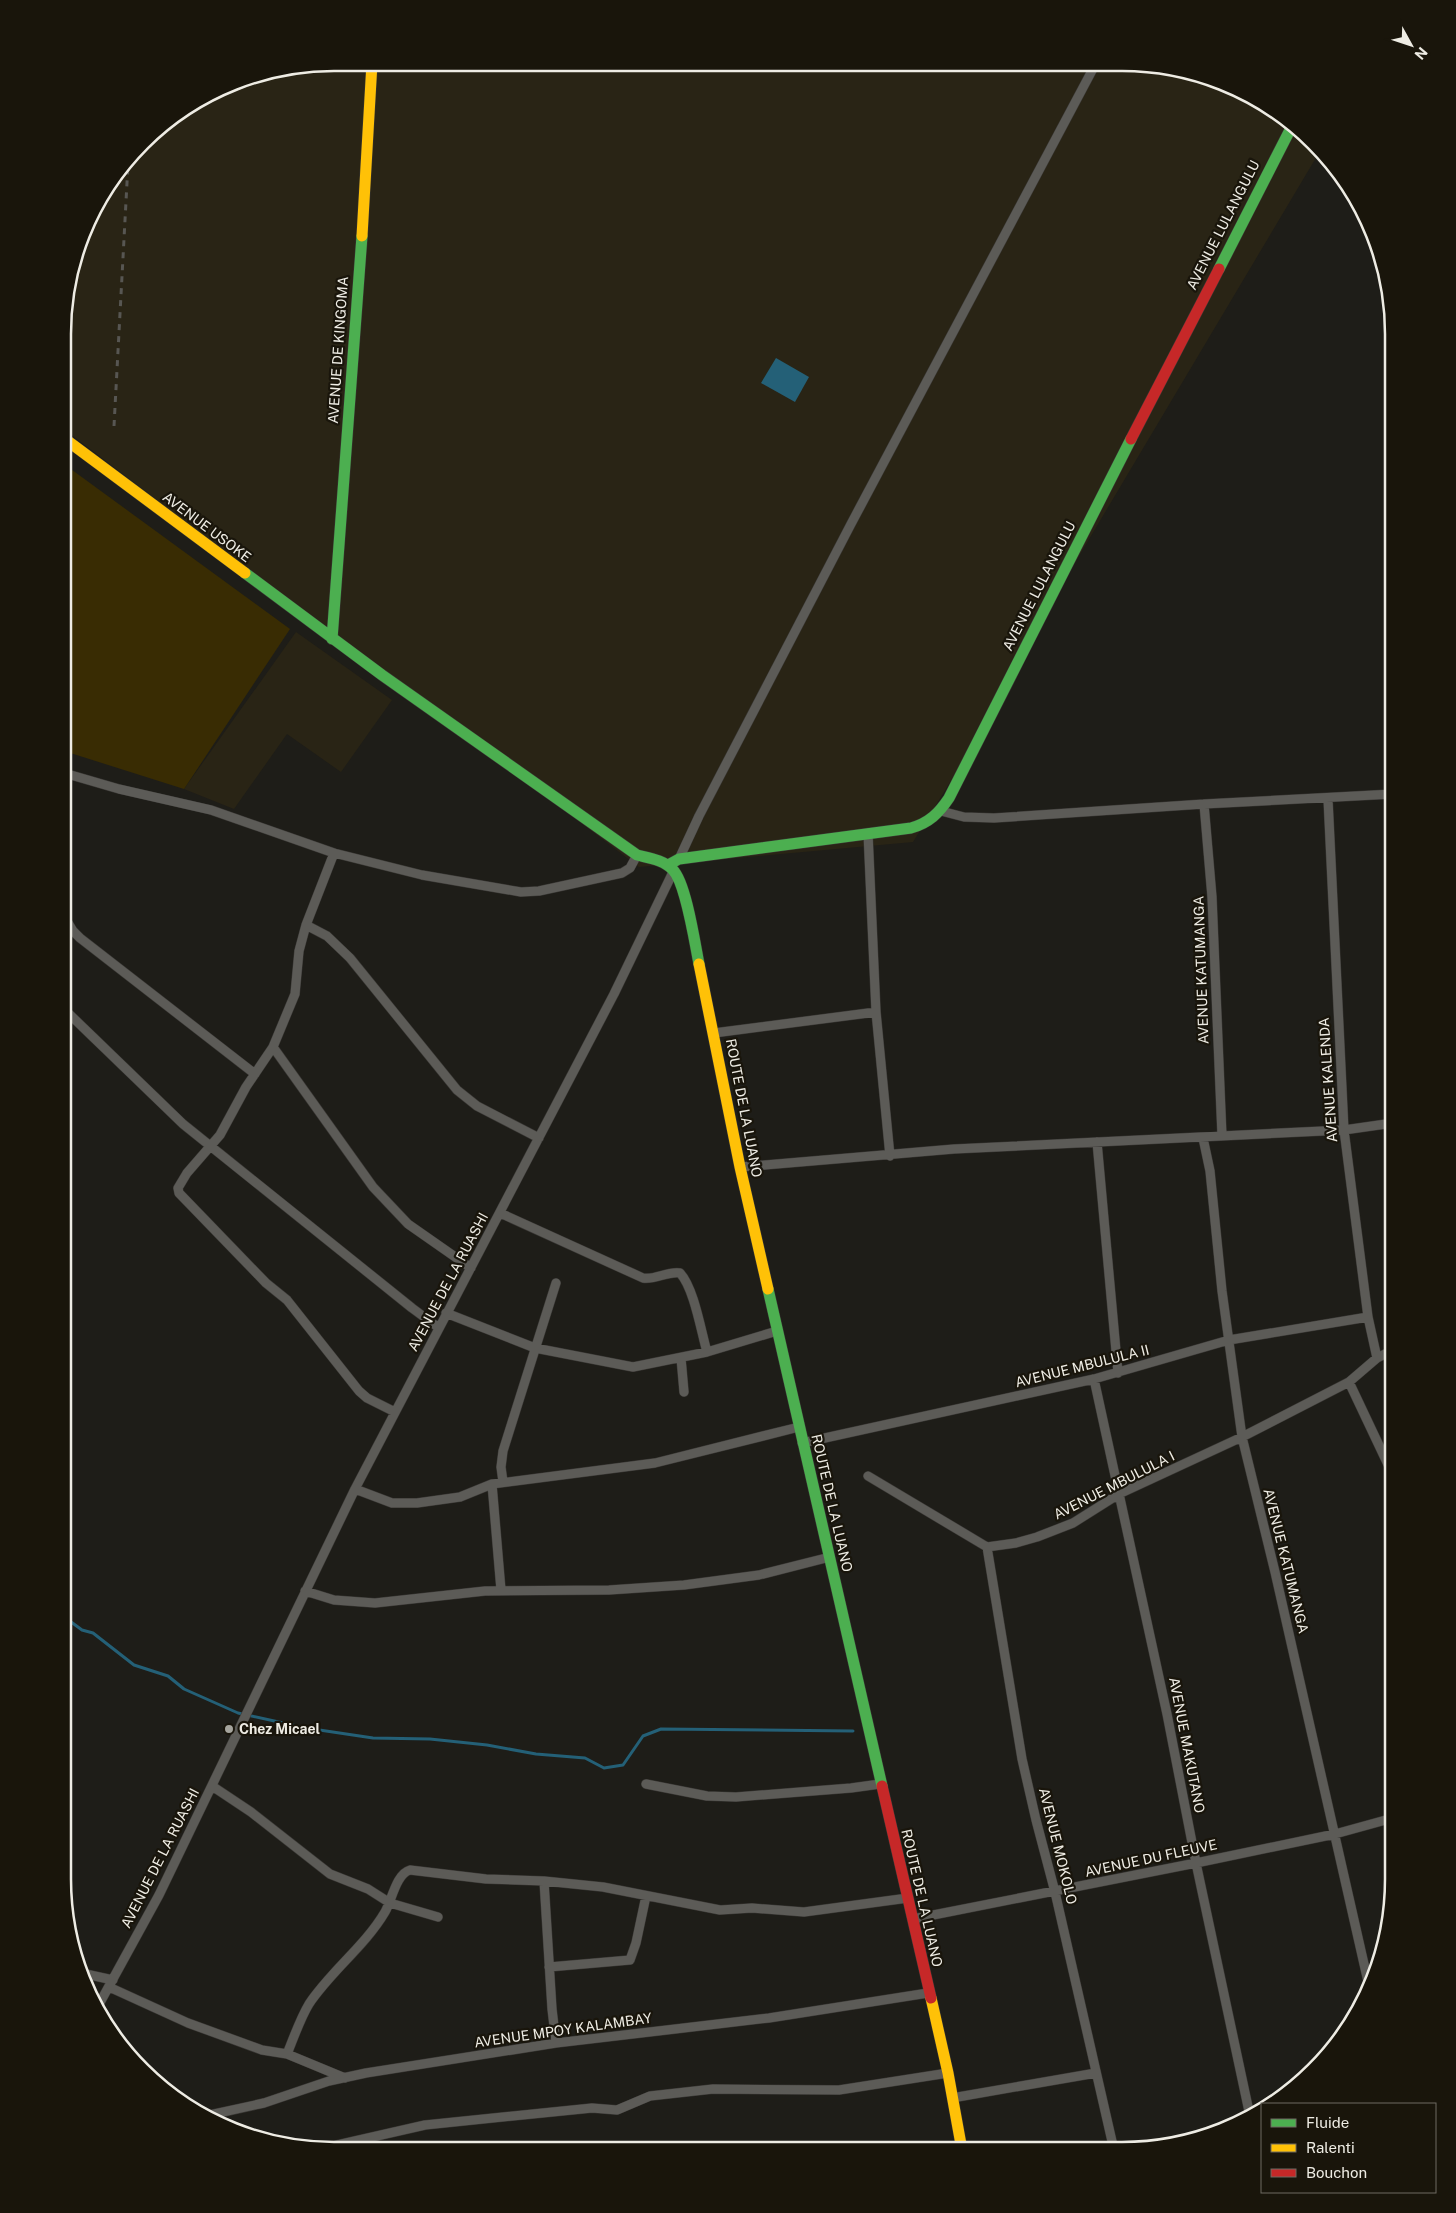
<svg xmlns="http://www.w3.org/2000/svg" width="1456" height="2213" font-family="'Public Sans',sans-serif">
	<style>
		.built { fill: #292415 }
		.green { fill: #392c03 }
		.water { fill: #246077 }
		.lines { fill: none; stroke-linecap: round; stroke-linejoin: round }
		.stream { stroke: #246077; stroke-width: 3 }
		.street-casing { stroke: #3a3835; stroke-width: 10 }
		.fast-casing { stroke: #3a3835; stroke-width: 12 }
		.slow-casing { stroke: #3a3835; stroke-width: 12 }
		.jam-casing { stroke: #3a3835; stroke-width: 12 }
		.street { stroke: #5c5b57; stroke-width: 9 }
		.fast { stroke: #4caf50; stroke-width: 11 }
		.slow { stroke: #ffc107; stroke-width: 11 }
		.jam { stroke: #c62828; stroke-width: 11 }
		.rail { stroke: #575652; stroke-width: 3; stroke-dasharray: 6 6; stroke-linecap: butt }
		.poi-dot { fill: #a5a49d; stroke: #19150b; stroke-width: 2 }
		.labels { text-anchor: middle; stroke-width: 4.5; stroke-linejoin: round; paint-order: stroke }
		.street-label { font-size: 14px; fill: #eeece4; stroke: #19150b }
		.poi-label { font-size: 14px; font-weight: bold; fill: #eeece4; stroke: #19150b; text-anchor: start }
		.rim { fill: none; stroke: #eeece4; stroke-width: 2.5 }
	</style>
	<rect width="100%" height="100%" fill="#1e1d18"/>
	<path class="built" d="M334 63 1158 65 1226 83 1288 119 1320 151 1035 630 1014 679 913 842 639 867 65 430V299L91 214 155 130 230 83Z
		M296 632 392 700 341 772 287 734 234 809 184 789Z"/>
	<path class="green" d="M68 467 290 629 184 789 64 751 65 472Z"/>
	<path class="water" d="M776 358 809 377 795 402 761 383Z"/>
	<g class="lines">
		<path class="stream" d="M63 1616 82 1630 93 1633 134 1665 168 1676 184 1689 238 1713 306 1728 373 1738 430 1739 487 1745 536 1754 585 1758 604 1768 623 1765 643 1736 661 1729 853 1731"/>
		<g class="street-casing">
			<path id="street" d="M64 773 119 789 211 810 334 853 422 875 521 892 539 891 622 873 630 868 637 855
				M1328 799 1344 1130 1368 1317 1377 1358
				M1204 804 1212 897 1222 1136
				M941 811 964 817 994 818 1204 804 1393 794
				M868 833 876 1012 890 1156
				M334 853 306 925 299 951 295 994 273 1047 246 1087 220 1135 187 1173 178 1188 179 1193 266 1283 287 1300 359 1391 367 1398 395 1412
				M679 859 699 816 851 524 1095 65
				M64 916 73 931 80 938 255 1074
				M306 925 327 936 350 958 457 1090 477 1106 539 1138
				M64 1009 183 1124 412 1308 439 1328
				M714 1033 876 1012
				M273 1047 373 1187 408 1224 471 1268
				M1203 1138 1210 1171 1222 1291 1242 1437 1275 1572 1369 1986
				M1097 1142 1118 1373
				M740 1167 954 1149 1344 1130 1393 1123
				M500 1213 643 1278C656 1280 667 1271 680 1273 694 1288 701 1331 707 1352
				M446 1313 535 1348 633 1367 707 1352 777 1331
				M681 1358 684 1392
				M1094 1379 1167 1714 1196 1863 1250 2116
				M1349 1382 1393 1475
				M802 1443 1094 1379 1229 1340 1368 1317
				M868 1476 987 1547 1016 1543 1037 1537 1073 1523 1119 1494 1242 1437 1349 1382 1377 1358 1393 1350
				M503 1482 501 1467 503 1451 556 1283
				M492 1484 501 1590
				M355 1489 392 1503H417L460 1497 492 1484 655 1463 799 1427
				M987 1547 1022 1759 1036 1820 1055 1892 1114 2150
				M305 1591 334 1600 375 1603 485 1591 609 1590 684 1585 759 1575 830 1557
				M646 1784 707 1796 736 1797 851 1788 880 1784
				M212 1786 251 1812 330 1874 368 1889 390 1903 438 1917
				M544 1881 552 2009 556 2043
				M913 1919 1196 1863 1335 1834 1393 1818
				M549 1967 630 1960 636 1943 646 1896
				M81 1973 113 1980
				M109 1987 188 2023 262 2050 287 2054
				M97 2008 159 1895 355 1489 614 994 674 870
				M345 2078 287 2054C294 2037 300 2019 309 2004 331 1971 365 1946 385 1912 392 1900 396 1874 410 1870L486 1879 544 1881 603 1887 720 1910 752 1908 804 1912 908 1898
				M952 2098 1096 2073
				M205 2116 264 2103 329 2081 366 2073 556 2043 769 2018 928 1993
				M324 2148 425 2125 592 2108 617 2110 650 2096 713 2089 839 2090 948 2073"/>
		</g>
		<g class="fast-casing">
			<path id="fast" d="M1219 269 1293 124
				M245 573 382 675 637 855C649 858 664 860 673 870 686 883 695 944 699 964
				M332 639 362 236
				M668 865 679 859 911 828C929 823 939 813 949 798L1131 439
				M768 1289 882 1786"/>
		</g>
		<g class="slow-casing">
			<path id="slow" d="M362 236 372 63
				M65 439 245 573
				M699 964 740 1167 768 1289
				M931 1998 948 2073 962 2150"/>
		</g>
		<g class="jam-casing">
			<path id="jam" d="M1131 439 1219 269
				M882 1786 931 1998"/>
		</g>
		<use href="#street" class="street"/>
		<use href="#fast" class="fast"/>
		<use href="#slow" class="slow"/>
		<use href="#jam" class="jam"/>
		<path class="rail" d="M114 426 128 164"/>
	</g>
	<circle class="poi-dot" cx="229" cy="1729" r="5"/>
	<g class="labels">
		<g class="street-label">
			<text transform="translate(1223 225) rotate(-63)" y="5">AVENUE LULANGULU</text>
			<text transform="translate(338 350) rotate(-86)" y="5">AVENUE DE KINGOMA</text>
			<text transform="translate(207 527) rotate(37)" y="5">AVENUE USOKE</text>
			<text transform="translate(1039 586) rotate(-63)" y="5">AVENUE LULANGULU</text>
			<text transform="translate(1201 970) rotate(-92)" y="5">AVENUE KATUMANGA</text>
			<text transform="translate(1328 1080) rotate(-94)" y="5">AVENUE KALENDA</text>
			<text transform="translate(744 1108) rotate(79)" y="5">ROUTE DE LA LUANO</text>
			<text transform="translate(448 1282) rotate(-62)" y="5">AVENUE DE LA RUASHI</text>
			<text transform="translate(1082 1366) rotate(-14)" y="5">AVENUE MBULULA II</text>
			<text transform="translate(1114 1485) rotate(-27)" y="5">AVENUE MBULULA I</text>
			<text transform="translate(832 1503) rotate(77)" y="5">ROUTE DE LA LUANO</text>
			<text transform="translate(1286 1561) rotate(76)" y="5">AVENUE KATUMANGA</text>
			<text transform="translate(1187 1745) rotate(79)" y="5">AVENUE MAKUTANO</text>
			<text transform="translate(1058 1846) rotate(76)" y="5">AVENUE MOKOLO</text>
			<text transform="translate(160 1858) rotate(-63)" y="5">AVENUE DE LA RUASHI</text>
			<text transform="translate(1151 1858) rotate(-12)" y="5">AVENUE DU FLEUVE</text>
			<text transform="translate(922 1898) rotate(77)" y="5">ROUTE DE LA LUANO</text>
			<text transform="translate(563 2030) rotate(-8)" y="5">AVENUE MPOY KALAMBAY</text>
		</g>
		<g class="poi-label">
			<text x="239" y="1734">Chez Micael</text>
		</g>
	</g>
	<path d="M0 0H1456V2213H0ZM334 71H1122A263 263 0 0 1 1385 334V1879A263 263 0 0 1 1122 2142H334A263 263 0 0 1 71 1879V334A263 263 0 0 1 334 71Z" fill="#19150b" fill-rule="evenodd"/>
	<path class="rim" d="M334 71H1122A263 263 0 0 1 1385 334V1879A263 263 0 0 1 1122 2142H334A263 263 0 0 1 71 1879V334A263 263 0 0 1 334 71Z"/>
	<rect x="1261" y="2103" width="175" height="90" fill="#19150b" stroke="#6e6b62"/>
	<rect x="1271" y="2119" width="25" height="8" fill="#4caf50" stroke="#6e6b62"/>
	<text x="1306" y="2128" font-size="15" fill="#eeece4">Fluide</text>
	<rect x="1271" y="2144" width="25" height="8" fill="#ffc107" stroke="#6e6b62"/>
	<text x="1306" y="2153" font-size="15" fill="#eeece4">Ralenti</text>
	<rect x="1271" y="2169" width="25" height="8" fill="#c62828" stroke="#6e6b62"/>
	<text x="1306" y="2178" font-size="15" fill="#eeece4">Bouchon</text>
	<g transform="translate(1411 45) rotate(130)" stroke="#19150b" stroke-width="4" paint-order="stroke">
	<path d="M0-4L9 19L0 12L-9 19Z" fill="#eeece4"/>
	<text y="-8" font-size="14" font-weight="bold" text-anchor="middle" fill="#eeece4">N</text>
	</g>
</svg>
